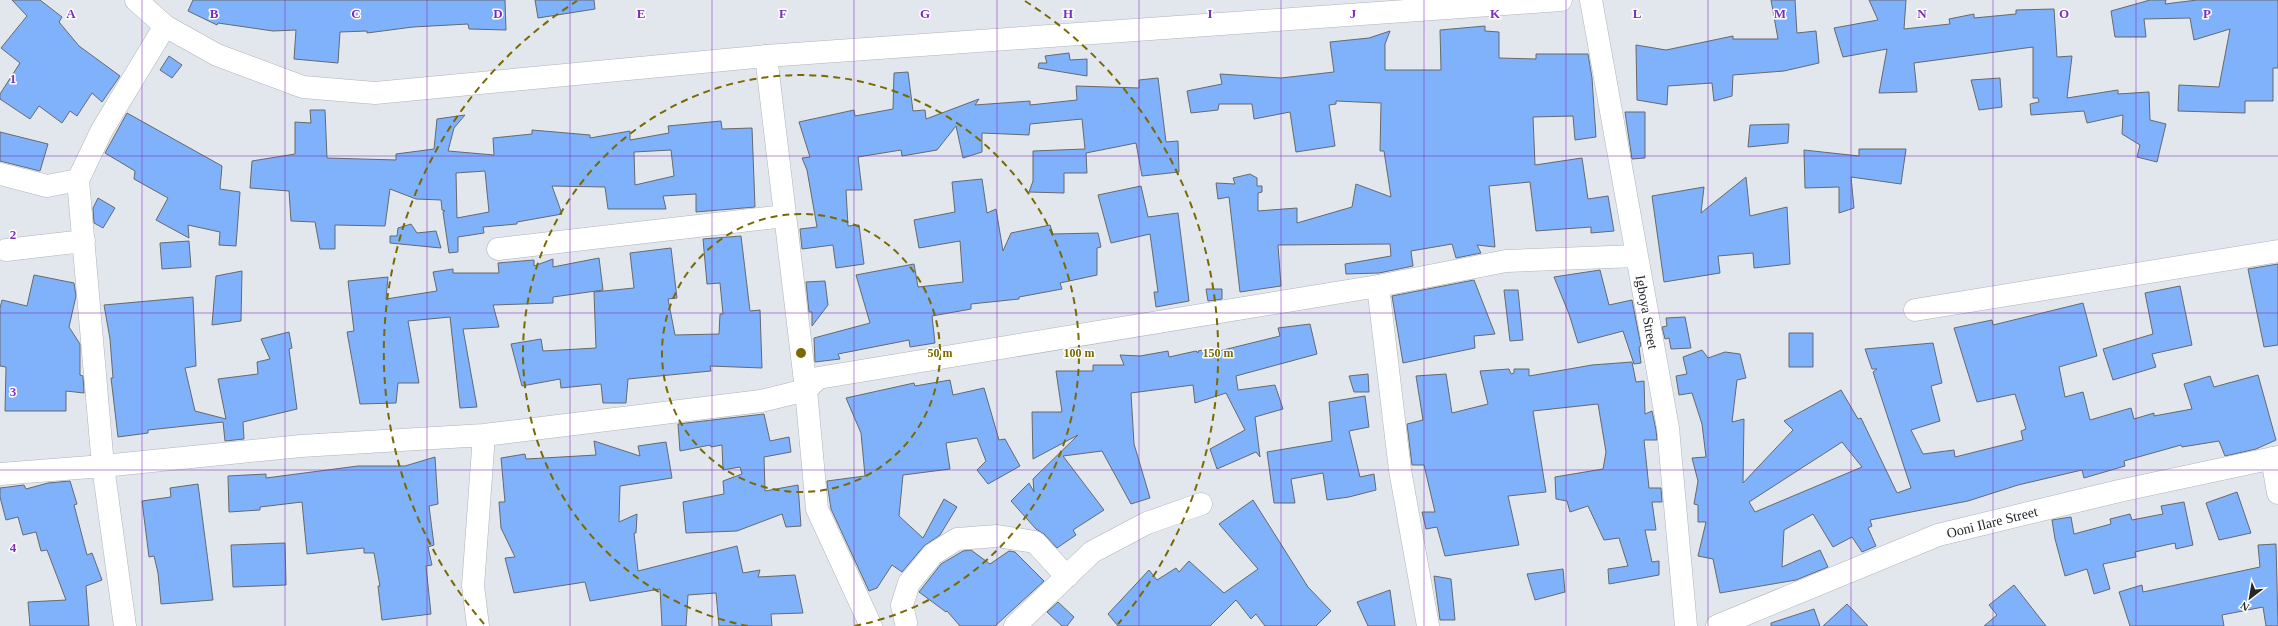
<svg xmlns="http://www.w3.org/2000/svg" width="2278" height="626" font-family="Georgia,serif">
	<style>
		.building { fill: #7fb2fa; stroke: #66696f; fill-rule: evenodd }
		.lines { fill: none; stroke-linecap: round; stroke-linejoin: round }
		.street-casing { stroke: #afb3b9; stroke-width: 23 }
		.primary-casing { stroke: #afb3b9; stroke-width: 23 }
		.street { stroke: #fff; stroke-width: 22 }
		.primary { stroke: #fff; stroke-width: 22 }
		.grid { fill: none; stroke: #7b2cbf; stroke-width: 1; stroke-opacity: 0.55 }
		.ring { fill: none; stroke: #7a6900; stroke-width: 2; stroke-dasharray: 7 5 }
		.labels { text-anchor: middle; stroke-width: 3; stroke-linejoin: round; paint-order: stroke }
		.street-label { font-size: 14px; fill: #242628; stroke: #fff }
		.grid-label { font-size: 13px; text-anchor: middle; font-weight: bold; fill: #7b2cbf; stroke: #fff; stroke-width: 3; stroke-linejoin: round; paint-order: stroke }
		.centre { fill: #7a6900; stroke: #fff; stroke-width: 2 }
		.ring-label { font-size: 12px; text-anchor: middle; font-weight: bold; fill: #7a6900; stroke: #fff; stroke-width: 3; stroke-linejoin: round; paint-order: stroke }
	</style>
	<rect width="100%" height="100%" fill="#e2e7ed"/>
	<path class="building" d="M12 0H40L62 17 59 22 79 46 120 76 102 102 92 93 77 116 70 111 62 123 39 106 30 119 0 99V94L20 63 1 48 27 16Z
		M193 0H505L506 30 469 29 468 24 413 27 367 33V31L340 32 338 63 294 59 296 30 273 31 218 23 217 25 188 11Z
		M535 0H594L595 9 538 18Z
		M1771 0H1795L1797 33 1816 31 1819 63 1784 71 1733 75 1732 96 1714 101 1712 83 1668 86 1667 105 1637 100 1636 45 1666 50 1733 36V39H1778Z
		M1869 0H1906L1904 29 1950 24 1949 19 1974 14V18L2016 14V10L2054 9 2057 57 2072 56 2067 98 2118 90V94L2149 92 2150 120 2166 124 2157 162 2137 157 2140 145 2122 134 2123 115 2087 123 2084 111 2031 115 2030 104 2039 102 2038 98H2033V47L1914 63 1917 92 1879 93 1887 49 1843 57 1834 28 1878 20Z
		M2150 0H2166L2165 4 2197 0H2278V68H2273V101H2245V113L2178 111 2179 85 2219 87 2230 29 2194 40 2190 18 2144 19 2146 37H2115L2111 11Z
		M1485 26V31L1499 32V58L1536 59V54H1588L1592 78 1596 137 1575 140 1573 116 1533 117 1535 165 1582 158 1588 199 1608 196 1614 231 1591 233V227L1536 231 1530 182 1489 186 1495 247 1477 245 1481 253 1456 258 1452 244 1411 251 1413 266 1379 273 1346 274 1345 264 1391 256 1390 244 1278 245 1281 286 1240 292 1229 197 1218 199 1216 183 1235 184 1233 178 1250 174 1257 178V186H1262V192L1258 193V211L1297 208V223L1352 207 1356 184 1391 197 1384 151H1380L1381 103 1336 101V104L1329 105 1335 146 1296 152 1290 112 1254 119 1252 104H1219L1218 110 1191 113 1187 91 1222 84 1220 74 1281 78 1334 72 1330 42 1369 38 1390 31 1385 44V70H1441L1440 30Z
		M1069 53 1070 60 1087 59V76L1038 68 1039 63H1047L1045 56Z
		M169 56 182 65 172 78 160 70Z
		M908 72 913 111 925 110 926 119 979 99 975 105 1030 101V105L1077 100 1076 86 1139 88V80L1158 78 1166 142 1178 141 1179 172 1142 176 1136 143 1086 153 1087 173H1064V193L1029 192 1033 181V151L1085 149 1082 119 1030 124 1029 135 982 133V152L963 158 956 126 937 150 902 156 901 150 858 157 862 190H846L848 226 859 225 864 264 836 268 833 245 802 249 800 229 817 227 807 170 802 158 810 157 799 122 854 110 855 116 893 109 894 73Z
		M2000 78 2002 107 1979 110 1971 80Z
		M310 110H325L327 158 396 160V154L434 149 437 119 465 115 454 128 448 151 494 155 493 138 532 134V130L590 135V138L630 131V140L669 133 668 126 721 121 722 129 752 128 755 207 696 212V194L663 196 666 209H608L605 187 552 186 562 214 517 222V224L483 227 484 233 458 237V252L449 253 443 212 445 211 442 210 441 200 416 199 390 189 385 226 335 225V249H320L315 222 291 221 289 191 250 188 252 161 295 154V122L311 123ZM671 150 674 176 635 185 634 152ZM485 171 489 212 457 218 456 173Z
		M1625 112H1645V158L1632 159Z
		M127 113 222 166 220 189 240 192 236 246 219 245 220 232 188 225 189 238 156 220 168 198 134 179 135 171 105 153Z
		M1789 124 1788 143 1748 147 1750 125Z
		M0 132 48 144 40 171 0 161Z
		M1859 149H1906L1901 184 1851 177 1854 208 1839 213V187L1805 188 1804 150 1859 156Z
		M1746 177 1750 216 1787 207 1790 264 1754 268 1753 253 1718 256 1720 273 1664 282 1652 196 1704 187 1701 213Z
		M982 179 987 213 996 209 1003 251 1011 233 1050 225 1053 234 1098 233 1101 247 1097 248V275L1060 283 1062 289 1019 297V299L971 304V309L932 316 935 343 910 347 909 340 838 354 840 359 815 362 814 338 870 323 856 275 914 264 918 287 963 282 960 241 919 248 914 220 955 212 952 182Z
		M1141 186 1148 217 1178 213 1189 301 1156 307 1154 292H1158L1150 234 1111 243 1098 195Z
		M98 198 115 208 103 228 94 223 93 208Z
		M411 224 417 233 436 231 441 248 390 243V236H397L398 228Z
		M741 236 750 311 760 310 762 368 710 366 711 371 628 379 626 403H603L601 384 561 388 560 379 522 386 511 344 541 339 543 351 596 348 594 292 634 288 630 253 671 248 677 298 668 299 675 335 719 334 720 314H723L720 283 707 284 703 239Z
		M189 241 191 267 162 269 160 243Z
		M599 258 603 290 553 297V303L493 305 499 327 463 329 477 407 460 408 450 317 408 321 419 383H398L396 403 360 404 347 332 354 331 348 281 388 277 386 299 437 291 433 272 453 269V273H499L498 263 534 260V266L553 259V267Z
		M2278 264V345L2264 347 2248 269Z
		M1600 270 1609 305 1632 300 1641 346 1639 347 1641 363 1634 364 1623 331 1578 343 1569 314 1554 277Z
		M242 271 241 321 212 325 216 276Z
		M34 275 74 283 76 296 69 327 80 344V375L83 376 84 393 66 391V411H5L6 367 0 366V308L2 300 27 306Z
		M1474 280 1495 334 1474 336 1475 348 1403 363 1392 296Z
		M825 281 828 305 812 326V312H809L806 282Z
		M2180 286 2192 345 2152 354 2156 367 2113 380 2103 349 2153 334 2145 293Z
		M1206 289H1222V299L1208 301Z
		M1504 290H1518L1523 340 1510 341Z
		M193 297 196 366 185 368 195 411 226 419 218 379 258 374 257 362 270 359 261 339 289 332 292 348 289 349 297 409 243 422 244 439 225 441 223 422 148 430V433L118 437 111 378H113L110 339 104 305Z
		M2083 303 2097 356 2059 367 2065 397 2083 392 2090 420 2131 408 2134 419 2154 413V416L2192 409 2184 384 2210 376 2214 387 2258 375 2276 440 2256 449 2225 456 2219 441 2182 447 2181 445 2124 461 2125 466 2084 478 2082 470 2018 485 1968 501 1870 520 1872 526 1868 528 1876 546 1862 552 1852 537 1833 547 1813 514 1784 530 1782 567 1820 550 1828 567 1796 580 1720 593 1713 559 1698 556 1706 522H1698V505L1694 504 1698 481 1692 458 1706 457 1702 424 1692 393 1679 395 1676 376 1687 374 1683 357 1702 350 1708 358 1725 352 1740 354 1746 378 1737 380 1732 422 1744 419 1743 483 1793 430 1784 421 1841 390 1858 419 1861 418 1897 493 1911 488 1873 372 1877 369H1872L1865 349 1933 343 1942 383 1931 386 1940 421 1911 430 1923 454 1954 450 1955 457 2023 440 2021 431 2026 429 2015 394 1977 402 1954 328 1992 320 1993 325ZM1842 442 1862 467 1755 512 1749 502Z
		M1685 317 1691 348 1671 349 1669 338 1665 339 1662 327 1667 326 1666 318Z
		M1310 324 1317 354 1236 376 1238 390 1275 385 1283 409 1255 417 1260 457 1256 452 1217 469 1210 449 1245 430 1226 393 1195 403 1193 385 1131 393 1134 444 1150 498 1131 504 1102 451 1063 456 1104 510 1073 530 1076 535 1057 548 1044 534 1036 529 1011 501 1029 483 1034 492 1033 479 1078 435 1033 459 1032 412H1062L1056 371H1093V365H1124L1120 355 1140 356 1168 351 1169 357 1196 351 1198 353V351L1214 348 1215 352 1280 336 1278 328Z
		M1789 333H1813V367H1789Z
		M1632 362 1636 382 1644 381 1645 414 1652 411 1656 430 1657 440H1644L1649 488H1661L1662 502H1652L1656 530H1645L1652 562 1659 561V575L1609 584 1608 569 1628 566 1619 538 1604 540 1588 506 1570 512 1567 501 1556 499 1555 477 1603 469 1606 452 1598 404 1533 411 1546 492 1508 496 1519 545 1445 556 1437 527 1426 529 1422 512H1435L1424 465H1412L1407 424 1423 420 1416 376 1446 374 1452 413 1488 404 1480 371 1509 369 1511 374 1514 373V369H1529V376L1592 365Z
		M1368 374 1369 392H1354L1349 376Z
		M950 380 953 395 984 388 999 440 1005 439 1020 466 988 484 977 470 986 461 977 438 946 443 950 469 903 475 899 516 923 538 944 499 957 507 940 535 924 546 902 572 892 565 877 588 869 591 831 509 827 483V481L865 476 861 433 846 398 914 383 915 386Z
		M1365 396 1369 427 1349 431 1360 477 1374 474 1376 490 1349 497 1327 500 1323 473 1291 479 1295 503H1274L1267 452 1332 441 1329 402Z
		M764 414 770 441 789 437 791 452 764 457 765 491 798 485 801 526 786 527 782 514 737 531 686 533 683 502 724 494 723 481 742 474 740 467 723 470 722 445 711 447 710 445 680 451 678 424Z
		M594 441 640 456 638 446 666 442 672 478 620 486 619 522 637 514 636 533H634L638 571 737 546 743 573 760 570 758 577 795 575 803 613 771 614 772 626H719L716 593 688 595 686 626H662L660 589 590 601 585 582 514 593 505 558 515 557 501 528 499 502H505L501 458 525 454 526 459 596 455Z
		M435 457 438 504 429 506 434 545 428 547 432 565 426 566 431 614 382 620 378 586H380L374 553H364V548L307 554 302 502 260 507V510L229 512 228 476 266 474V478L358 466H405Z
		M70 481 77 504 74 505 87 555 92 553 102 580 86 586 89 626H30L28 602 66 600 47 550 41 551 36 532 23 535 18 517 6 520 0 497V488L24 485 26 489 48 483Z
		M198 484 213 600 161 604 158 573 154 556 149 557 142 501 171 497 170 488Z
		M2237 492 2251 533 2219 540 2206 503Z
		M1253 500 1308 587 1331 611 1316 626H1265L1256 614 1251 619 1236 600 1210 626H1118L1108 614 1149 570 1157 580 1176 568 1179 572 1189 561 1224 593 1258 569 1219 524Z
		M2184 502 2193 545 2176 549 2175 543 2135 552 2136 557 2103 564 2110 589 2094 594 2087 569 2065 576 2055 539 2052 520 2071 517 2074 534 2111 524 2110 519 2130 514 2132 520 2163 514 2161 506Z
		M285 543 286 585 233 587 231 545Z
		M2276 544 2278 626H2266L2263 607 2222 615 2224 626H2130L2119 592 2142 585 2143 592 2260 567 2258 545Z
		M971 550 990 564 1009 551 1015 552 1044 581 995 626H960L947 611 946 612 919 592 941 564 963 551Z
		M1563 569 1565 592 1535 600 1527 574Z
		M1434 576 1451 579 1455 620H1440Z
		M2014 585 2046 626H1984L1997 615 1989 605Z
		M1390 590 1395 626H1368L1357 602Z
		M1058 602 1074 617 1067 626H1062L1047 612Z
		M1847 604 1868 626H1823Z
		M1814 609 1820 626H1771V623Z"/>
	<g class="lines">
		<g class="street-casing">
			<path id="street" d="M1591 0 1668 428 1686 626
				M766 56 806 390 817 509 871 626
				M0 174 47 186 78 180
				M498 249 785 216
				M6 250 84 241
				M1378 286 1400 470 1428 626
				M1915 310 2278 251
				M2272 458 2278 493
				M0 474 103 466 301 446 484 435 761 401 806 390 818 378 1378 286 1506 261 1637 256
				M906 623 902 605 909 583 933 554 957 539 997 536 1035 542 1067 577
				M125 626 103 466 78 180 102 130 165 26
				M478 626 473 586 484 435
				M1015 626 1092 552 1147 523 1201 504
				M1717 626 1938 535 2119 491 2278 457"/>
		</g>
		<g class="primary-casing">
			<path id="primary" d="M136 0 165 26 217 55 303 87 375 93 766 56 1561 0"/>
		</g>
		<use href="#street" class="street"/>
		<use href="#primary" class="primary"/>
	</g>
	<path class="grid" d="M142 0V626M285 0V626M427 0V626M570 0V626M712 0V626M854 0V626M997 0V626M1139 0V626M1281 0V626M1424 0V626M1566 0V626M1708 0V626M1851 0V626M1993 0V626M2136 0V626M0 156H2278M0 313H2278M0 470H2278"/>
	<g class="ring">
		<circle cx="801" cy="353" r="139"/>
		<path d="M748 626A278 278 0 1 1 854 626"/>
		<path d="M484 624A417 417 0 0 1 577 1M1025 1A417 417 0 0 1 1118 624"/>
	</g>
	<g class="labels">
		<g class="street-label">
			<text transform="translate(1647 312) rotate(80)" y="5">Igboya Street</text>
			<text transform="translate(1992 522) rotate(-14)" y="5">Ooni Ilare Street</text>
		</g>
	</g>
	<g class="grid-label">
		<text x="71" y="18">A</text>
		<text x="214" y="18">B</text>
		<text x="356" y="18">C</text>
		<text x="498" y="18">D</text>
		<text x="641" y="18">E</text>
		<text x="783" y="18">F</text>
		<text x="925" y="18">G</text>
		<text x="1068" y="18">H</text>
		<text x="1210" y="18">I</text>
		<text x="1353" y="18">J</text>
		<text x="1495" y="18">K</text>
		<text x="1637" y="18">L</text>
		<text x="1780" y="18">M</text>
		<text x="1922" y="18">N</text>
		<text x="2064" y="18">O</text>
		<text x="2207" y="18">P</text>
		<text x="13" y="83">1</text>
		<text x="13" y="239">2</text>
		<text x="13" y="396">3</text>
		<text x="13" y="552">4</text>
	</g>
	<circle cx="801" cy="353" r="6" class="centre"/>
	<g class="ring-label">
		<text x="940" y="357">50 m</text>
		<text x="1079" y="357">100 m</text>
		<text x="1218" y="357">150 m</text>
	</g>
	<g transform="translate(2250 598) rotate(211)" stroke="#ffffff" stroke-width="3" paint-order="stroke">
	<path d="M0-3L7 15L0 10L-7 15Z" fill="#242628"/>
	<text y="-6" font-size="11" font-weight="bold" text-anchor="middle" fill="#242628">N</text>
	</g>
</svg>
